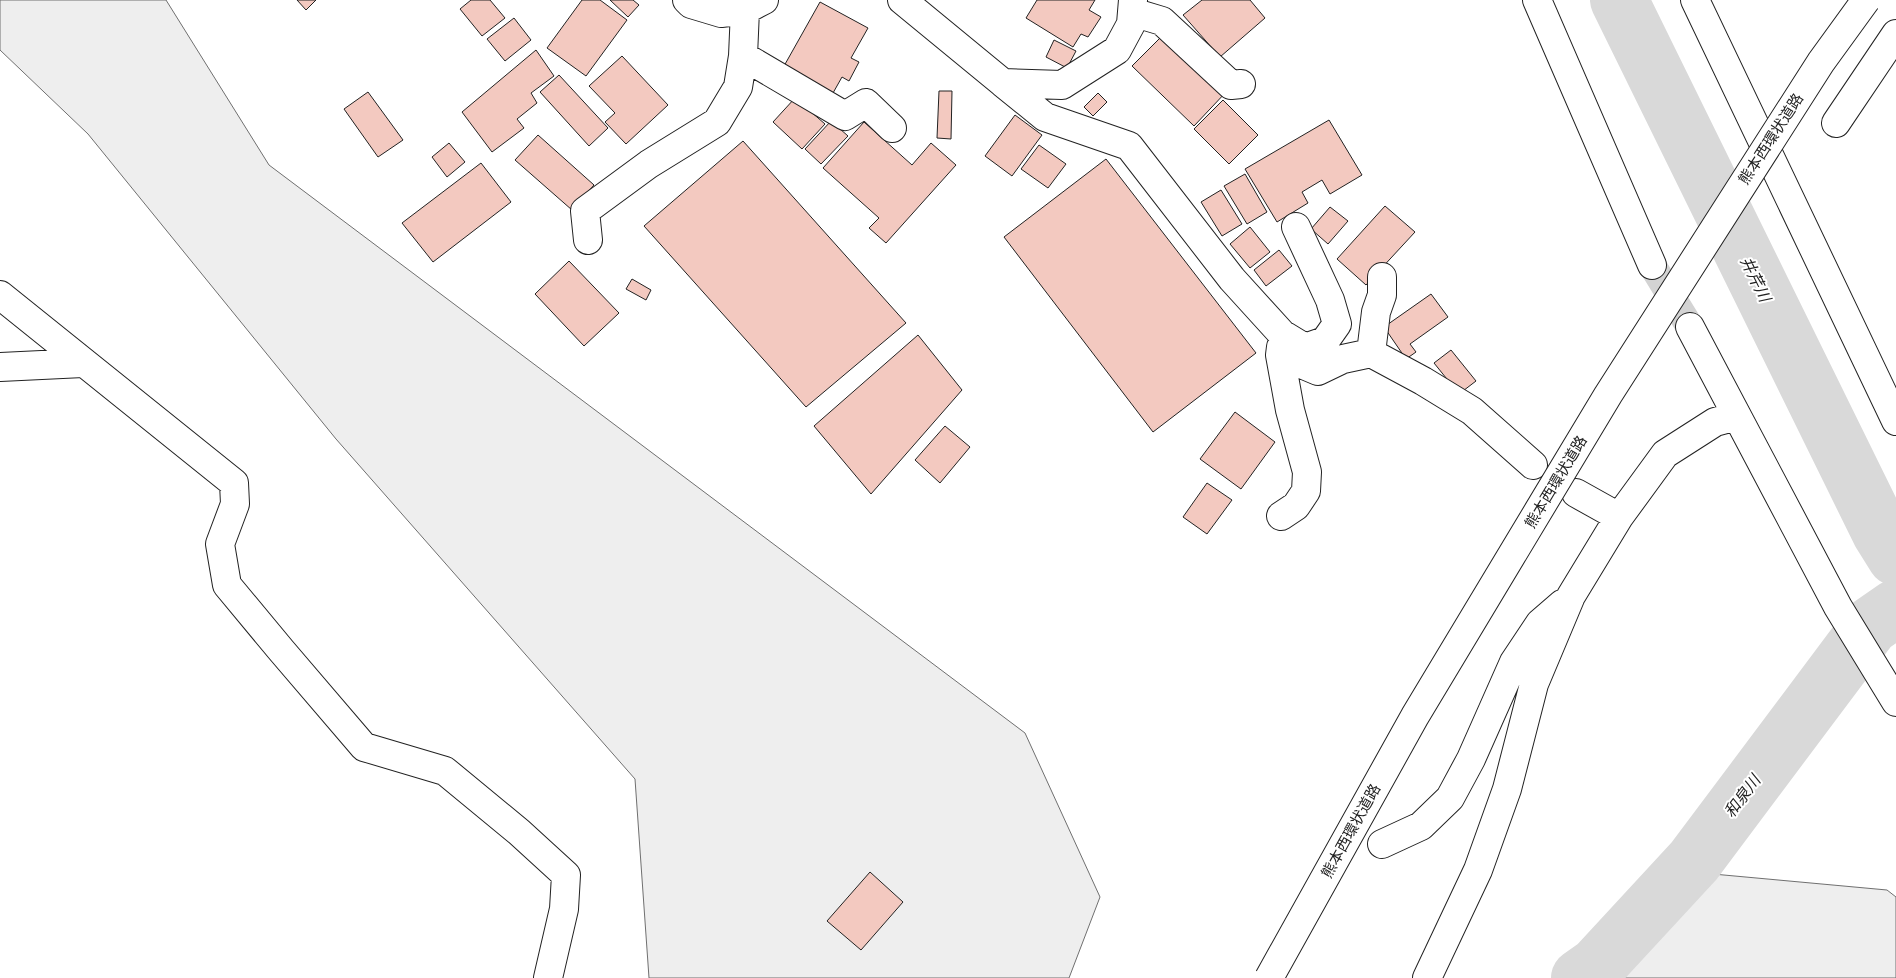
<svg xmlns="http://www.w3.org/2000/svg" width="1896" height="978" font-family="'Playfair Display','Noto Sans JP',serif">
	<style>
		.green { fill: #eee; stroke: #6f6f6f }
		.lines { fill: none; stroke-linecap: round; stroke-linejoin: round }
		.river { stroke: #d9d9d9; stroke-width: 58 }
		.building { fill: #f3c9c0; stroke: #222 }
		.minor-tunnel { stroke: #d3d3d3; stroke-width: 28; stroke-dasharray: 28 14; stroke-linecap: butt }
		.minor-casing { stroke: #222; stroke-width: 30 }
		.minor { stroke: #fff; stroke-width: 28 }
		.motorway-bridge-casing { stroke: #222; stroke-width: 30; stroke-linecap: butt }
		.motorway-bridge { stroke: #fff; stroke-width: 28 }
		.labels { text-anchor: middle; stroke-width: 4; stroke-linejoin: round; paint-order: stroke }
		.street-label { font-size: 15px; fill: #222; stroke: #fff }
		.water-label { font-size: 16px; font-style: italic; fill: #222; stroke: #fff }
	</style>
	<rect width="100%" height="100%" fill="#fff"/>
	<path class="green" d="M0 0H166L269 165 1025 733 1100 897 1069 978H649L635 779 336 439 88 134 0 50Z
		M1702 873 1887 890 1896 897V978H1597Z"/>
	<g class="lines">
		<path class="river" d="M1619 0 1881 533 1896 557
			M1580 978 1597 966 1694 861 1870 626 1896 608"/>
	</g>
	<path class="building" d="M297 0H316L306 10Z
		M471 0H490L505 18 482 36 460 9Z
		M582 0H600L627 20 586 76 547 48Z
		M610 0H633L639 5 628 17Z
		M1037 0H1095L1089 10 1101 17 1088 37 1081 34 1073 47 1026 18Z
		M1202 0H1250L1265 18 1220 57 1183 15Z
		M820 2 868 28 851 58 859 62 849 81 842 77 833 93 784 66Z
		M514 18 531 40 505 61 487 39Z
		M1166 32 1227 91 1194 126 1132 66Z
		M1054 40 1076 51 1067 68 1046 57Z
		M536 50 554 76 531 93 537 103 517 119 524 128 492 152 462 112Z
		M622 56 668 105 626 144 605 122 615 113 589 86Z
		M559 75 608 128 589 146 540 92Z
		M939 91H952L951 139 937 138Z
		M368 92 403 140 378 157 344 109Z
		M1098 93 1107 102 1093 116 1084 107Z
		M795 98 825 124 802 149 773 122Z
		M1223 100 1258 135 1229 164 1194 129Z
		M1015 115 1042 135 1012 176 985 156Z
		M1329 120 1362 175 1330 194 1322 180 1302 192 1308 203 1277 222 1245 169Z
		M831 121 848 136 821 164 805 149Z
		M864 122 912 165 931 143 956 165 886 243 869 228 879 218 823 168Z
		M538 135 594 185 572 210 515 160Z
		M743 141 906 323 806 407 644 226Z
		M449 143 465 162 447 177 432 157Z
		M1039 145 1066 164 1048 188 1021 169Z
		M1106 159 1256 353 1153 432 1004 237Z
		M481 163 511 202 433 262 402 223Z
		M1245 174 1267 212 1247 224 1224 186Z
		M1221 190 1242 224 1222 236 1201 202Z
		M1385 206 1415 232 1366 285 1337 259Z
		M1330 207 1348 221 1328 244 1311 229Z
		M1250 227 1270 252 1250 268 1230 244Z
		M1279 250 1292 266 1266 286 1254 270Z
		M569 261 619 313 584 346 535 294Z
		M632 279 651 290 646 300 626 289Z
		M1431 294 1448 317 1410 344 1416 352 1406 359 1384 327Z
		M918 335 962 390 871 494 814 426Z
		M1451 350 1476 381 1459 394 1434 363Z
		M1235 412 1275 442 1241 489 1200 459Z
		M945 426 970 447 940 483 915 460Z
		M1207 483 1232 500 1207 534 1183 517Z
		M870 872 903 902 861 950 827 921Z"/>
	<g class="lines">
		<path class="minor-tunnel" d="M1652 265 1690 327"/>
		<g class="minor-casing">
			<path id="minor" d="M687 0 691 4 721 13 745 10 764 0
				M902 0 1003 83 1062 85 1117 50 1131 24 1133 0
				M1537 0 1652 265
				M1695 0 1896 421
				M745 10 743 56 845 116 866 103 892 128
				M1132 12 1162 21 1231 85 1241 84
				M1003 83 1045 117 1129 146 1232 279 1282 334 1305 348 1325 341 1337 324 1330 300 1296 227
				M1836 123 1896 34
				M588 240 585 211 649 164 717 122 738 87 743 56
				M0 295 234 483 235 504 220 544 227 585 281 650 364 747 445 771 519 832 566 875 564 909 548 978
				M1690 327 1838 607 1896 702
				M1281 347 1280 355 1318 371 1343 359 1371 353 1423 381 1472 411 1533 465
				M1371 353 1376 312 1382 295V277
				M1280 355 1290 410 1307 472 1306 491 1296 506 1281 516
				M0 367 83 363
				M1576 493 1619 517
				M1382 844 1421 826 1450 798 1471 759 1514 662 1540 623 1562 604
				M1427 978 1478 870 1507 789 1534 684 1571 596 1619 517 1665 454 1715 422 1737 416"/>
		</g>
		<use href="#minor" class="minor"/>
		<g class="motorway-bridge-casing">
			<path id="motorway-bridge" d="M1269 978 1415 716 1608 395 1821 62 1866 0"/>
		</g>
		<use href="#motorway-bridge" class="motorway-bridge"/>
	</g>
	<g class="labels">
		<g class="street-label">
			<text transform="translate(1771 139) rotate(-57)" y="5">熊本西環状道路</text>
			<text transform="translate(1556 482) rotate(-59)" y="5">熊本西環状道路</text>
			<text transform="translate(1351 831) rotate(-61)" y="5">熊本西環状道路</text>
		</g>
		<g class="water-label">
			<text transform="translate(1756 279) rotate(64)" y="6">井芹川</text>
			<text transform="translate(1742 796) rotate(-53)" y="6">和泉川</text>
		</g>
	</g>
</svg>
